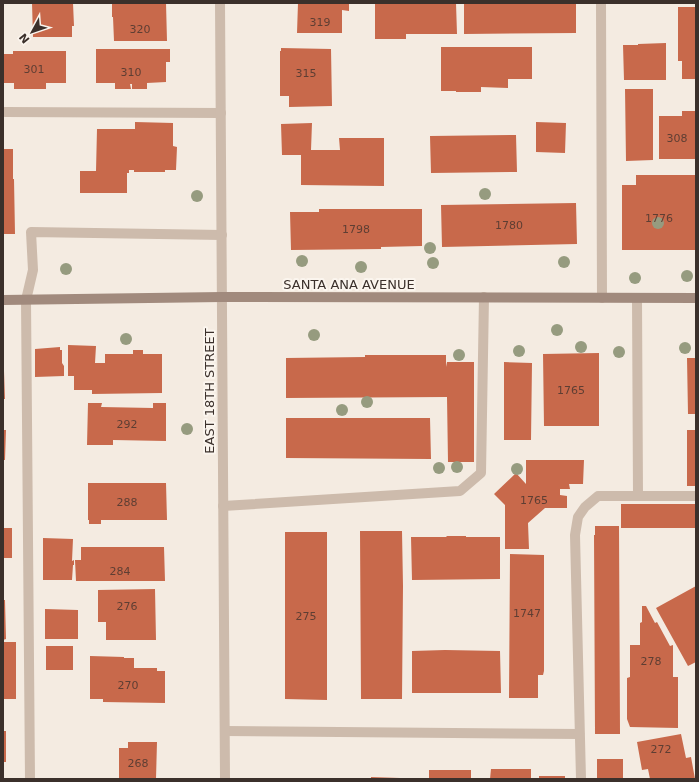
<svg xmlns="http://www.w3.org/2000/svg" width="699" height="782" font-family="'DejaVu Sans',sans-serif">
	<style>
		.building { fill: #c8694b }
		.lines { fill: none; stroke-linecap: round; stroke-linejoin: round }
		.lane { stroke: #cdbbac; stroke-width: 10 }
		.street { stroke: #cdbbac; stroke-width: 10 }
		.secondary { stroke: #a18a7d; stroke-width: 10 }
		.tree { fill: #969b7f }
		.labels { text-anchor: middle; stroke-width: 4; stroke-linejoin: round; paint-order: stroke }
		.number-label { font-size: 11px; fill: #5e3e33 }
		.street-label { font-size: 13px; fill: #3b302b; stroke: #fbf5ee }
	</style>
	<rect width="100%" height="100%" fill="#f4ebe1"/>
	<path class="building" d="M32 3H73L74 26H72V37H33Z
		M112 3H166L167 41H114L113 17H112Z
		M298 3H349V11L342 10V33H297Z
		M375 3H456L457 34H406V39H375Z
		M464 3H576V33L464 34Z
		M678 7H696V79H682V61H678Z
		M666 43V80H624L623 45H638V44Z
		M441 47H532V79H508V88L481 87V92H456V91H441Z
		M281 48 331 49 332 106 289 107V96H280V51H281Z
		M96 49H170V62H166V82L147 83V89H132V84H130L131 89H115V83H96Z
		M13 51H66V83H46V89H14V83H3V54H13Z
		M625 89H653V160L626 161Z
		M682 111H696V159H659V116H682Z
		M135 122 173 123V146L177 147 176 170H165V172H134V170H129V173H127V193H80V171H96L97 129H135Z
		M536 122 566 123 565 153 536 152Z
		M312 123 311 150H340L339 138H384V186L301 185V155H282L281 124Z
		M516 135 517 172 431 173 430 136Z
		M3 149H13V179H14L15 234H3Z
		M636 175H696V250H622V185H636Z
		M576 203 577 244 442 247 441 205Z
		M319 209H422V246L381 247V249L291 250 290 212H319Z
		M68 345 96 346 95 363H105V354H133V350H143V354H162V393L92 394V390H74V376H68Z
		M60 347V350H62V363L64 366V376L35 377V349Z
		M599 353V426H544L543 354Z
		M365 355H446V367L447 362H474V462H448L447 397 286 398V358L365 357Z
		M687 358H696V414H688Z
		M504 362 532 363 531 440H504Z
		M3 371H4L5 399H3Z
		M88 403H102L101 407 153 408V403H166V441L113 440V445H87Z
		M286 418H430L431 459 286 458Z
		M3 430H6L5 460H3Z
		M687 430H696V486H687Z
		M526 460H584L583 484H569L570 489H560V495L567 496V508H545L528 523 529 549H505V505L494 494 516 473 526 484Z
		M88 483H166L167 520H101V524H89V520H88Z
		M621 504H696V528H621Z
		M595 526H619L620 734H595L594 535H595Z
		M3 528H12V558H3Z
		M360 531H402L403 586 402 699H361Z
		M285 532H327V700L285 699Z
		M447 536H466V537H500V579L412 580 411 537H446Z
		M43 538 73 539 72 561 74 560V565H73L72 580H43Z
		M81 547H164L165 581H76L75 560H81Z
		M510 554 544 555V671L543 675H538V698H509Z
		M696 586V662L688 666 656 608Z
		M155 589 156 640H106V622H98V590Z
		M3 600H5L6 639 3 640Z
		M642 606H646L655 623 657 622 670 646 673 645V677H678V728L630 727 627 719V678L630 677V645H640V623L642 622Z
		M45 609 78 610V639H45Z
		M3 642H16V699H3Z
		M46 646H73V670H46Z
		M445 650 500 651 501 693H412V651Z
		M90 656 124 657V658H134V668H157V671H165V703L103 702V699H90Z
		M3 731H6V762H3Z
		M681 734 686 758 691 757 695 779H650L648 769 642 770 637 742Z
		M128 742H157L156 779H119V748H128Z
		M597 759H623V779H597Z
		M491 769H531V779H490Z
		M429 770H471V779H429Z
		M539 776H565V779H539Z
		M371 777 400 778V779H371Z"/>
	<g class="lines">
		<path class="lane" d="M601 3 602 298
			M5 112 221 113
			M637 298 638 496H696
			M223 506 460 491 481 473 484 297
			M225 731 580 734
			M30 779 26 300 33 270 31 232 222 235
			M581 779 575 535 578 517 585 507 598 496H638"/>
		<path class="street" d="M220 3 225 779"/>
		<path class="secondary" d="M3 300 222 297 696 298"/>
	</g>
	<g class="tree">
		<circle cx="485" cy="194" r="6"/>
		<circle cx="197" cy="196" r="6"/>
		<circle cx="658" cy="223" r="6"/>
		<circle cx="430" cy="248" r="6"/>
		<circle cx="302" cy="261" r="6"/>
		<circle cx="564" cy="262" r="6"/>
		<circle cx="433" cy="263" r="6"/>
		<circle cx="361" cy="267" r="6"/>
		<circle cx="66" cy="269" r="6"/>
		<circle cx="687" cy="276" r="6"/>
		<circle cx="635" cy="278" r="6"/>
		<circle cx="557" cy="330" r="6"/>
		<circle cx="314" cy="335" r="6"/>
		<circle cx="126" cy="339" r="6"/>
		<circle cx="581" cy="347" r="6"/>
		<circle cx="685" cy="348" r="6"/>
		<circle cx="519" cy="351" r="6"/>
		<circle cx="619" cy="352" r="6"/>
		<circle cx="459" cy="355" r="6"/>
		<circle cx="367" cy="402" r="6"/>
		<circle cx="342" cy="410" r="6"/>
		<circle cx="187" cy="429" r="6"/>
		<circle cx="457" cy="467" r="6"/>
		<circle cx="439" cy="468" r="6"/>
		<circle cx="517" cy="469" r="6"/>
	</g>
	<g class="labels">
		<g class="number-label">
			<text x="320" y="26">319</text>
			<text x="140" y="33">320</text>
			<text x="34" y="73">301</text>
			<text x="131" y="76">310</text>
			<text x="306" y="77">315</text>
			<text x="677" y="142">308</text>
			<text x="659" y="222">1776</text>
			<text x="509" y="229">1780</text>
			<text x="356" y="233">1798</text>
			<text x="571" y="394">1765</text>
			<text x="127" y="428">292</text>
			<text x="534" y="504">1765</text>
			<text x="127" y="506">288</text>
			<text x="120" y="575">284</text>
			<text x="127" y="610">276</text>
			<text x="527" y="617">1747</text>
			<text x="306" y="620">275</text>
			<text x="651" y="665">278</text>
			<text x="128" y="689">270</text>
			<text x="661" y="753">272</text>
			<text x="138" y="767">268</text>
		</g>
		<g class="street-label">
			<text x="349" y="289">SANTA ANA AVENUE</text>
			<text transform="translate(209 391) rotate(-90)" y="5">EAST 18TH STREET</text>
		</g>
	</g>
	<rect width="699" height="782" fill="none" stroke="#3b302b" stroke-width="8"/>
	<g transform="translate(32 32) rotate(230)" stroke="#fbf5ee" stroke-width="3" paint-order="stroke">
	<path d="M0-3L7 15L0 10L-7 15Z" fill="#3b302b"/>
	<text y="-6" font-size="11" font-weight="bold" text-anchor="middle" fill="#3b302b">N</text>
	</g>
</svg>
